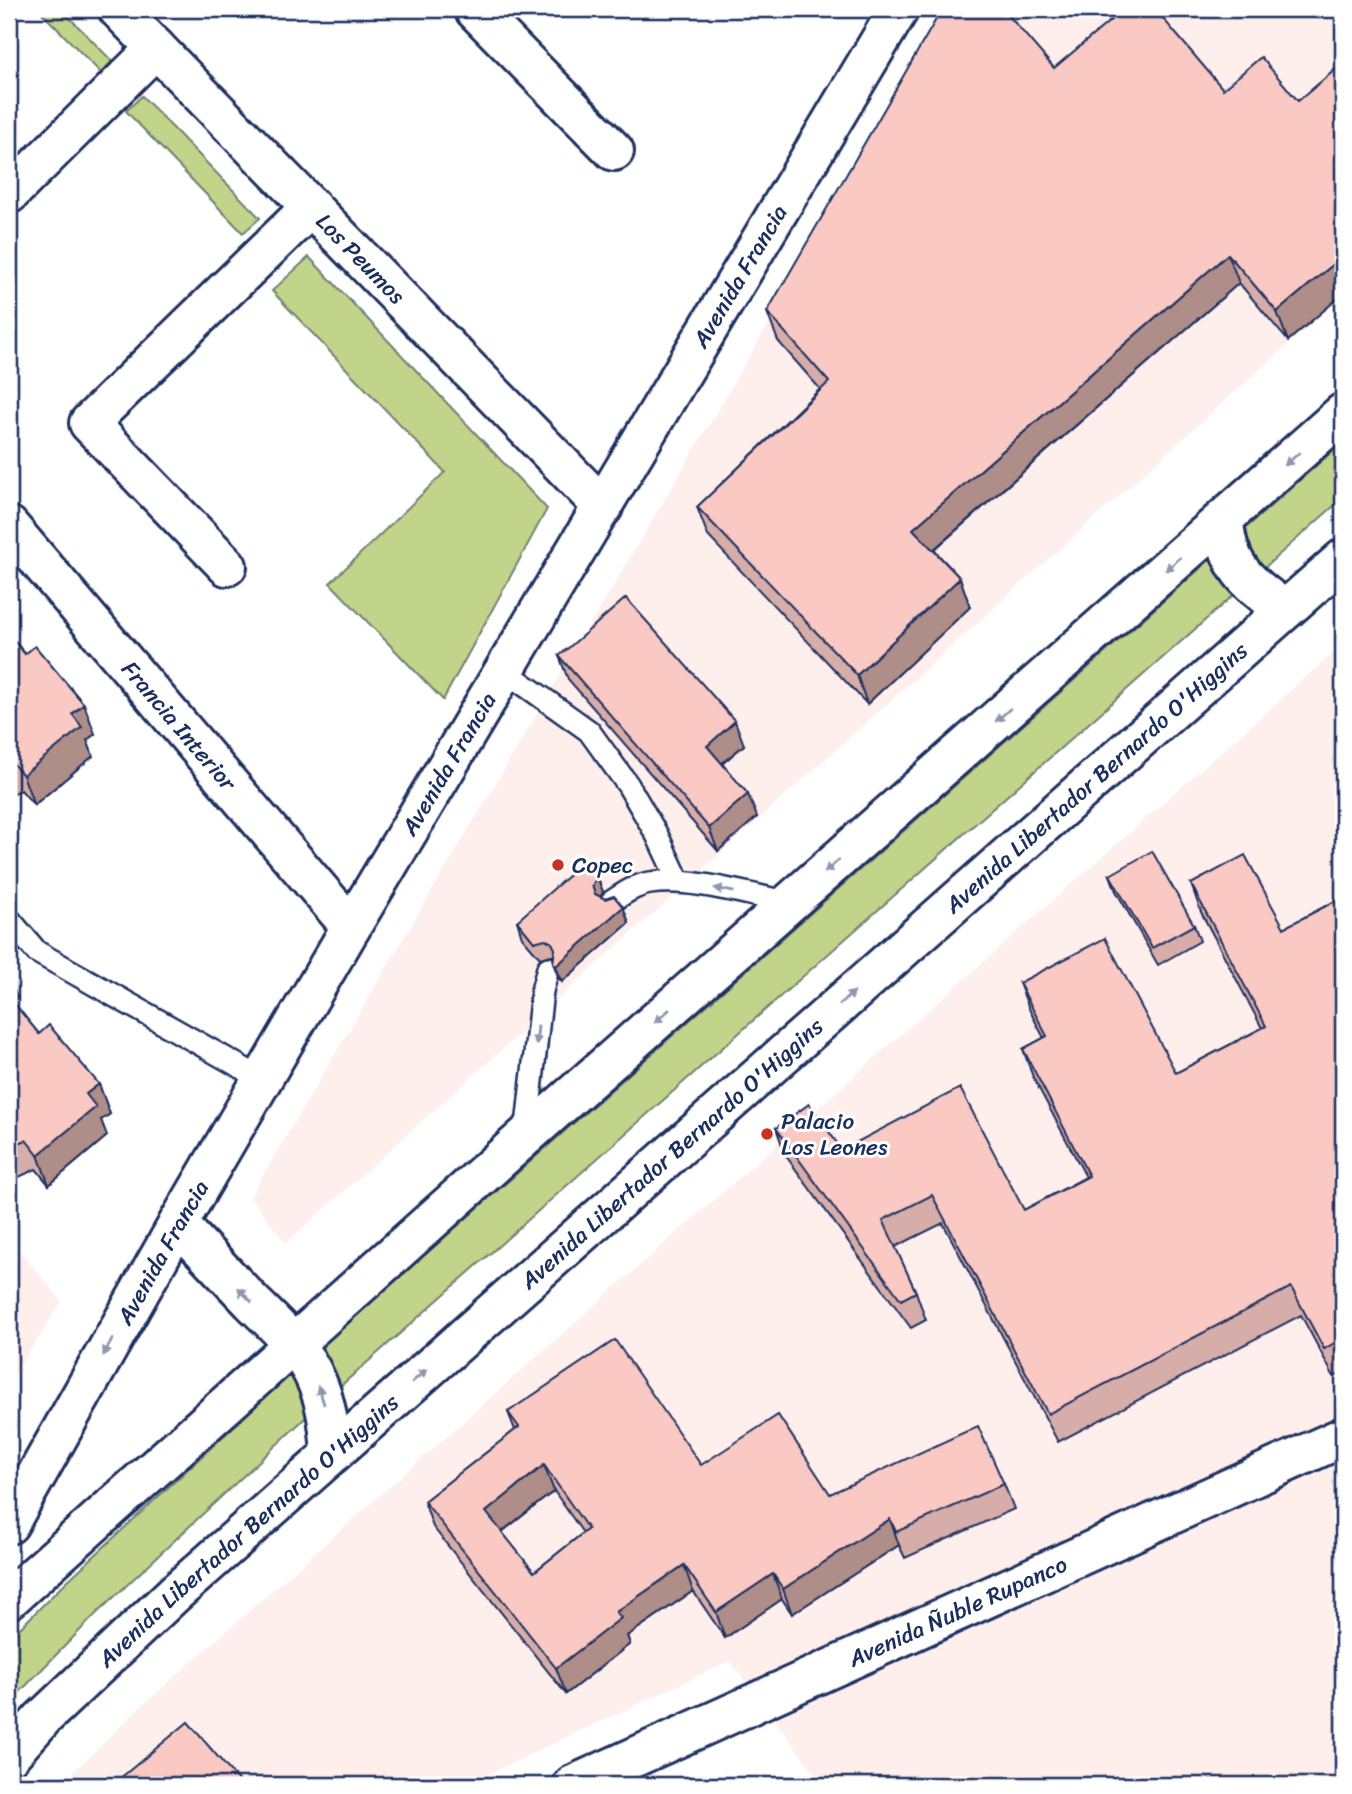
<svg xmlns="http://www.w3.org/2000/svg" width="1352" height="1794" font-family="Sriracha,sans-serif">
	<style>
		.built { fill: #feefed }
		.green { fill: #c2d489; stroke: #6e8274; stroke-width: 2 }
		.lines { fill: none; stroke-linecap: round; stroke-linejoin: round }
		.lane-casing { stroke: #1b2f5e; stroke-width: 26 }
		.street-casing { stroke: #1b2f5e; stroke-width: 44 }
		.secondary-casing { stroke: #1b2f5e; stroke-width: 44 }
		.primary-casing { stroke: #1b2f5e; stroke-width: 44 }
		.lane { stroke: #fff; stroke-width: 21 }
		.street { stroke: #fff; stroke-width: 38 }
		.secondary { stroke: #fff; stroke-width: 38 }
		.primary { stroke: #fff; stroke-width: 38 }
		.wall { fill: #d7ada9; stroke: #1b2f5e; stroke-width: 2; fill-rule: evenodd }
		.shaded-wall { fill: #af8d89; stroke: #1b2f5e; stroke-width: 2 }
		.building { fill: #fac9c4; stroke: #1b2f5e; stroke-width: 2; fill-rule: evenodd }
		.oneway { fill: #8d97ae }
		.poi-dot { fill: #c8321e; stroke: #fff; stroke-width: 2.5 }
		.labels { text-anchor: middle; stroke-width: 6; stroke-linejoin: round; paint-order: stroke }
		.street-label { font-size: 23px; fill: #1b2f5e; stroke: #fff }
		.poi-label { font-size: 23px; fill: #1b2f5e; stroke: #fff; text-anchor: start }
	</style>
	<rect width="100%" height="100%" fill="#fff"/>
	<filter id="ink" filterUnits="userSpaceOnUse"><feTurbulence type="fractalNoise" baseFrequency=".0143" numOctaves="2"/><feDisplacementMap in="SourceGraphic" scale="14" xChannelSelector="R" yChannelSelector="G"/><feConvolveMatrix kernelMatrix="1 2 1 2 8 2 1 2 1" color-interpolation-filters="sRGB"/></filter>
	<g filter="url(#ink)">
		<path class="built" d="M956 9H1343V295L286 1243 250 1197Z
			M1343 644V1785H824L730 1661 465 1785H60L138 1709Z
			M9 1239 62 1301 9 1383Z"/>
		<path class="green" d="M38 9H61L112 61 101 73Z
			M142 96 260 218 243 233 126 111Z
			M309 257 547 509 443 700 330 583 445 472 272 291Z
			M1343 442V498L318 1406 96 1614 9 1703V1639L65 1583 296 1369Z"/>
		<g class="lines">
			<g class="lane-casing">
				<path id="lane" d="M505 671 589 731 628 785 657 835 679 882
					M611 902C623 894 636 885 650 883 690 877 750 895 791 903
					M9 919 37 952 262 1079
					M526 1135 542 991 548 968"/>
			</g>
			<g class="street-casing">
				<g id="street">
					<path d="M474 9 614 151"/>
					<path d="M9 194 156 48"/>
					<path id="s1" d="M9 526 351 927"/>
					<path d="M227 566 89 423 311 207"/>
				</g>
			</g>
			<g class="secondary-casing">
				<g id="secondary">
					<path id="s2" d="M118 9 603 507"/>
					<path d="M178 1224C203 1250 227 1276 252 1302 275 1325 303 1349 316 1380 327 1404 329 1428 331 1453"/>
					<path id="s3" d="M9 1524 178 1224 351 927 899 9"/>
					<path id="s4" d="M573 1785 1343 1437"/>
				</g>
			</g>
			<g class="primary-casing">
				<g id="primary">
					<path d="M1224 519C1226 568 1249 583 1285 610"/>
					<path d="M9 1599 526 1136 1343 413"/>
					<path id="s5" d="M9 1756 42 1719 174 1594 1343 559"/>
				</g>
			</g>
			<use href="#lane" class="lane"/>
			<use href="#street" class="street"/>
			<use href="#secondary" class="secondary"/>
			<use href="#primary" class="primary"/>
		</g>
		<path class="wall" d="M1335 9H1343V18Z
			M1054 68 1223 89 1298 101 1288 341 1239 283 934 550 960 578 970 607 867 704 708 536 697 507 820 389 778 341 767 312Z
			M9 635 95 734 87 740 93 756 34 805 21 790 9 795Z
			M559 656 744 745 722 764 757 817 718 851 568 679Z
			M1110 875 1194 925 1200 941 1158 965 1116 891Z
			M597 876 603 892 601 897 623 907 629 923 562 982 559 979 553 963 554 957 551 955 540 958 522 937 517 921Z
			M1191 884 1284 928 1343 897V1372L1334 1377 1301 1315 1058 1442 943 1223 895 1247 916 1292 926 1320 911 1328 786 1156 776 1128 1024 1210 1086 1177 1033 1077 1023 1049 1044 1038 1030 1011 1019 983 1176 1073 1262 1028 1201 912Z
			M9 976 17 998 12 1001 39 1034 99 1084 110 1114 101 1120 107 1136 49 1185 36 1169 19 1177 9 1164Z
			M508 1412 701 1465 830 1494 1004 1484 1014 1509 905 1558 899 1545 792 1614 782 1599 725 1638 693 1591 627 1636 630 1644 566 1694 433 1527 424 1501 515 1430ZM554 1491 583 1533 534 1572 502 1532Z"/>
		<path class="shaded-wall" d="M1228 254 1239 283 924 558 913 529Z
			M1343 256V294L1288 341 1277 312Z
			M960 578 970 607 867 704 857 675Z
			M84 704 95 734 87 740 93 756 34 805 23 775 72 714Z
			M735 721 744 745 715 769 707 746Z
			M748 794 757 817 718 851 709 828Z
			M597 876 603 892 598 902 592 886Z
			M623 907 629 923 562 982 556 966Z
			M9 976 17 998 9 1004Z
			M99 1084 110 1114 101 1120 107 1136 49 1185 38 1155 86 1094Z
			M544 1465 554 1491 495 1537 486 1512Z
			M890 1519 899 1545 792 1614 783 1589Z
			M684 1565 693 1591 627 1636 630 1644 566 1694 556 1668 616 1612Z
			M773 1574 782 1599 725 1638 716 1612Z"/>
		<path class="building" d="M942 9H1003L1054 68 1124 9H1155L1223 89 1261 57 1298 101 1343 63V256L1277 312 1228 254 913 529 960 578 857 675 697 507 829 382 767 312Z
			M626 598 735 721 707 746 748 794 709 828 559 656Z
			M9 635 25 654 35 646 84 704 72 714 82 727 23 775 10 760 9 761Z
			M1152 851 1194 925 1152 948 1110 875Z
			M1245 855 1284 928 1343 897V1338L1324 1349 1291 1287 1048 1414 932 1195 883 1220 916 1292 901 1300 776 1128 809 1104 842 1150 960 1088 1024 1210 1089 1176 1023 1049 1047 1036 1019 983 1105 938 1176 1073 1266 1026 1191 884Z
			M584 862 597 876 592 886 595 894 605 899 614 896 623 907 556 966 553 963 555 949 552 943 545 939 534 942 517 921Z
			M9 997 39 1034 49 1025 99 1084 86 1094 96 1107 38 1155 26 1140 9 1147Z
			M615 1340 701 1465 778 1415 830 1494 978 1426 1004 1484 896 1532 890 1519 783 1589 773 1574 716 1612 684 1565 616 1612 621 1618 556 1668 424 1501 519 1427 508 1412ZM544 1465 588 1529 534 1572 486 1512Z
			M188 1722 242 1785H123L118 1780Z"/>
		<defs><path id="oneway-solid" d="M-6-.8H1V-3.2L6.5 0L1 3.2V.8H-6Z" transform="scale(1.75)"/></defs>
		<g class="oneway">
			<use href="#oneway-solid" transform="translate(1292 459) rotate(138)"/>
			<use href="#oneway-solid" transform="translate(1173 564) rotate(138)"/>
			<use href="#oneway-solid" transform="translate(1003 715) rotate(138)"/>
			<use href="#oneway-solid" transform="translate(832 866) rotate(138)"/>
			<use href="#oneway-solid" transform="translate(724 890) rotate(-169)"/>
			<use href="#oneway-solid" transform="translate(847 998) rotate(-41)"/>
			<use href="#oneway-solid" transform="translate(662 1016) rotate(139)"/>
			<use href="#oneway-solid" transform="translate(537 1035) rotate(96)"/>
			<use href="#oneway-solid" transform="translate(245 1295) rotate(-134)"/>
			<use href="#oneway-solid" transform="translate(108 1347) rotate(119)"/>
			<use href="#oneway-solid" transform="translate(419 1376) rotate(-41)"/>
			<use href="#oneway-solid" transform="translate(321 1395) rotate(-108)"/>
		</g>
	</g>
	<g class="poi-dot">
		<circle cx="558" cy="865" r="7"/>
		<circle cx="767" cy="1134" r="7"/>
	</g>
	<g class="labels">
		<g class="street-label">
			<text dy="8" stroke="none"><textPath href="#s2" startOffset="348">Los Peumos</textPath></text>
			<text dy="8" stroke="none"><textPath href="#s3" startOffset="1446">Avenida Francia</textPath></text>
			<text dy="8" stroke="none"><textPath href="#s1" startOffset="262">Francia Interior</textPath></text>
			<text dy="8" stroke="none"><textPath href="#s3" startOffset="878">Avenida Francia</textPath></text>
			<text dy="8" stroke="none"><textPath href="#s5" startOffset="1463">Avenida Libertador Bernardo O'Higgins</textPath></text>
			<text dy="8" stroke="none"><textPath href="#s5" startOffset="896">Avenida Libertador Bernardo O'Higgins</textPath></text>
			<text dy="8" stroke="none"><textPath href="#s3" startOffset="312">Avenida Francia</textPath></text>
			<text dy="8" stroke="none"><textPath href="#s5" startOffset="329">Avenida Libertador Bernardo O'Higgins</textPath></text>
			<text dy="8" stroke="none"><textPath href="#s4" startOffset="422">Avenida Ñuble Rupanco</textPath></text>
		</g>
		<g class="poi-label">
			<text x="572" y="873">Copec</text>
			<text x="781" y="1129">Palacio<tspan x="781" dy="26">Los Leones</tspan></text>
		</g>
	</g>
	<rect width="1352" height="1794" fill="none" stroke="#fff" stroke-width="35"/>
	<rect x="18" y="18" width="1317" height="1759" fill="none" stroke="#1b2f5e" stroke-width="2.5" filter="url(#ink)"/>
</svg>
